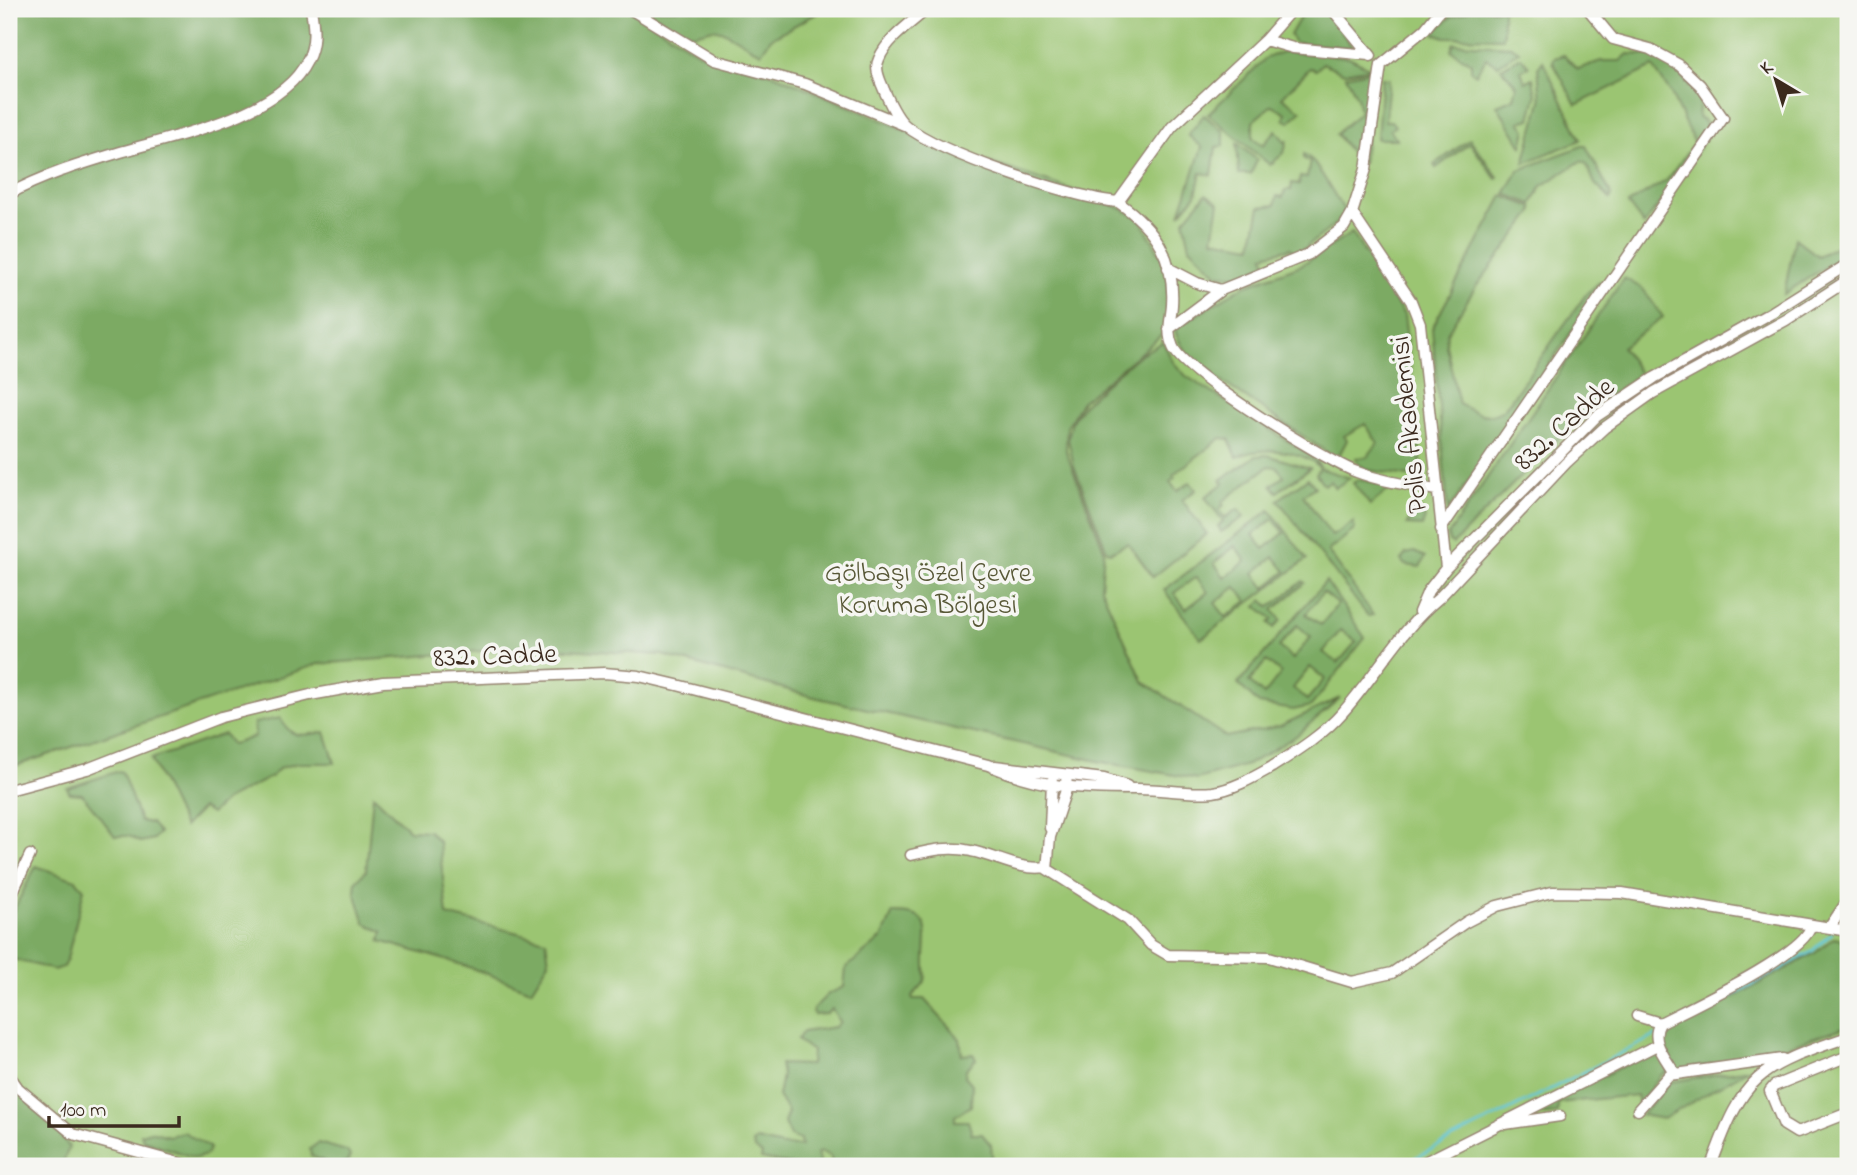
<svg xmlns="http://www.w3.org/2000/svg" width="1857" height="1175" font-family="'Indie Flower',sans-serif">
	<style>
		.green { fill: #9bc572; stroke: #6b7848; stroke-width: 2 }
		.forest { fill: #7caa64; stroke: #5c6a41; stroke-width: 2; fill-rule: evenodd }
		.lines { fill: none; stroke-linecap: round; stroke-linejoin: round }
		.stream { stroke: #60c7dd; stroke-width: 2.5 }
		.minor-casing { stroke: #978572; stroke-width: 13 }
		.minor { stroke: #fff; stroke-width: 10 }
		.labels { text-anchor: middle; stroke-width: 7; stroke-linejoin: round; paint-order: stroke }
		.street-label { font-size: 28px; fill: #3b2a1e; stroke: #f6f6f2 }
		.park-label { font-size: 28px; fill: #585837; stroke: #f6f6f2 }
	</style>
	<rect width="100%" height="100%" fill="#f6f6f2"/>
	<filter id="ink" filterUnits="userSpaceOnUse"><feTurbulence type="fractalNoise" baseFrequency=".0143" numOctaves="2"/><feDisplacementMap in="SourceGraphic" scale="14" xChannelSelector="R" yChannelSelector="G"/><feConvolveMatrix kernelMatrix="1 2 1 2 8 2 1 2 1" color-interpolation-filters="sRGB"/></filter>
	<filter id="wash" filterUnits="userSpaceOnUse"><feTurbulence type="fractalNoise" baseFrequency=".00686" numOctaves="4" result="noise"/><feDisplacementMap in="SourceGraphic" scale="28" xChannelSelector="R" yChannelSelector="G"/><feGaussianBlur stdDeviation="1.57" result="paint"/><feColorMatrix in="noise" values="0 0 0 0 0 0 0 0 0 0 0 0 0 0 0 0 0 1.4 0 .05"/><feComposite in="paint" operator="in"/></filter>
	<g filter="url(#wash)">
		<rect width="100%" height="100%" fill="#f3e0c6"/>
		<path class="green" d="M9 9H1848V1166H9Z"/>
		<path class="forest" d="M9 9H630L699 53 776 75 957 152 1103 200 1139 217 1168 268 1169 329 1082 401 1067 427 1066 451 1104 550 1101 588 1143 681 1226 737 1280 726 1340 698 1296 736 1247 765 1197 779 1102 762 814 697 662 655 532 647 318 664 9 768Z
			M646 9H825L771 38 761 53 725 32 713 29 694 34 680 32Z
			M1305 9H1324L1353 48 1295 43 1290 35Z
			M1473 9H1503V38L1445 37 1435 34 1434 31 1451 17Z
			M1454 43 1511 46 1519 51 1498 65 1486 58 1476 74 1471 71V63L1451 50Z
			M1285 51 1349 57 1371 68 1344 73 1323 63 1316 70 1310 68 1282 97 1301 111 1289 122 1284 119 1286 113 1272 105 1253 121V138L1263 145 1276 130 1285 142 1287 141 1284 153 1270 165 1208 114 1266 58Z
			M1628 54 1652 55 1676 69 1700 99 1698 118 1704 121 1709 133 1644 225 1628 204 1667 180 1694 143 1670 92 1653 67 1576 105 1553 62 1554 58 1564 55 1578 69 1601 61H1620Z
			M1521 57 1529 66 1521 71 1525 82 1533 78 1536 96 1530 119 1520 122 1526 130 1522 146 1497 105 1514 98 1517 86 1501 68Z
			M1543 61 1581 140 1524 163 1541 101 1538 68Z
			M1372 70 1371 111 1363 162 1358 161 1336 134 1360 112 1357 97 1346 76Z
			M1382 78 1389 79 1385 121H1391L1395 126 1390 130 1396 139H1377Z
			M1204 115 1224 132V146L1216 147 1212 175 1201 173 1196 195 1180 214 1202 147 1188 135Z
			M1470 139 1498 177 1496 179 1470 143 1436 168 1434 165Z
			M1237 143 1257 160 1251 174H1239Z
			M1582 146H1586L1612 196 1610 199 1595 184 1586 163 1581 161 1542 186 1532 204 1505 194 1519 170Z
			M1304 154C1315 158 1336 199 1345 211L1342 219 1301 251 1294 254 1291 248 1264 255 1266 263 1243 276 1217 274 1190 247 1184 220 1206 194 1219 203 1213 239 1252 246 1260 207 1275 205 1277 196 1283 197 1285 190H1291L1292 183 1299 184 1300 177 1307 178 1310 161 1304 159Z
			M1503 196 1533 207V212L1475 288 1447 333 1446 345 1459 404C1474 412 1488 421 1504 409L1587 293 1600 282H1606L1448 511 1432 328Z
			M1352 233 1404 315 1423 478 1367 470 1357 463 1356 458 1367 457 1378 443 1365 424 1344 436 1347 440 1337 459 1203 369C1190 357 1178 346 1175 328L1244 286 1301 265Z
			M1795 238 1818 256 1848 240V252L1784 294Z
			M1624 278 1643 289 1663 317 1622 347 1640 374 1580 417 1453 544 1449 542 1448 535Z
			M1163 342 1173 362 1186 376 1313 457 1322 469 1350 478 1335 488 1330 481 1324 485 1316 474 1320 467C1299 449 1261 446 1237 457L1229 439 1221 438 1173 475 1175 478 1170 482 1177 491 1190 482 1196 490 1182 500 1207 534 1153 577 1128 543 1111 552 1107 551 1074 466 1068 439 1072 421 1083 405 1113 377 1139 355Z
			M1267 455 1310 468 1277 492 1272 485 1284 476 1277 467 1269 466 1222 502 1224 505 1219 509 1225 518 1238 509 1244 517 1221 532 1218 526 1223 521 1205 497 1224 483 1221 480 1256 456Z
			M1308 478 1315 487 1303 495 1332 536 1354 522V530L1328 551 1373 615 1368 616 1278 500Z
			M1359 479 1391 487V488L1370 505 1353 483Z
			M1419 508 1425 518 1422 526 1407 525 1414 509Z
			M1270 510 1307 559 1201 639 1164 590ZM1273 519 1284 533 1264 549 1253 535ZM1235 546 1246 561 1225 578 1214 563ZM1274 557 1286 571 1265 588 1254 573ZM1196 577 1208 592 1186 609 1174 593ZM1236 587 1247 601 1226 617 1215 603Z
			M1414 552 1425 557 1420 567 1405 565 1401 560 1406 554Z
			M1303 581 1305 583 1273 610 1281 620 1274 628 1269 623 1273 619 1256 606 1263 600 1270 607Z
			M1326 581 1365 638 1311 706 1293 710 1259 704 1238 684ZM1323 592 1338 604 1321 625 1306 614ZM1297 625 1311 637 1293 659 1279 647ZM1341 630 1356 642 1338 663 1323 652ZM1266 661 1281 673 1264 695 1249 682ZM1310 667 1325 679 1307 700 1293 688Z
			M280 718C293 741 301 735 325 732L335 763H298L280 768 271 777 226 800 211 814 202 808 184 827 151 759 224 734 232 745 255 736 254 723Z
			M119 771 122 772 140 821 151 823 159 833 154 839 140 842 129 836H115L82 794 70 793 67 788Z
			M373 795 409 830 429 831 439 842 447 915 546 940 549 962 531 990 463 965 380 941 383 932 365 923 355 892 356 881 366 871Z
			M36 866 76 880 84 889 67 959 63 967 54 970 9 958V919Z
			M893 913C933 913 926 926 925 958 924 983 932 976 912 996L913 999H924L960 1039 962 1055 973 1054 976 1059 966 1069 965 1076 972 1084 971 1106 955 1116V1121H968L972 1134H982L991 1145 993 1166H832L831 1157 822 1152 817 1153 820 1166H798L761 1159 762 1154 754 1149 753 1142 757 1140 782 1146H801L800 1140 790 1136 784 1123 788 1112 778 1096 782 1075 780 1064 811 1065 812 1051 797 1040 803 1032 835 1027 840 1022 832 1009 826 1014 814 1015 813 1009 828 994 844 987 846 968 882 938Z
			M1833 938 1848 940V1026L1749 1059 1676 1070 1659 1038 1815 953Z
			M1657 1049 1670 1071 1662 1074 1639 1104 1637 1095 1558 1103V1113L1521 1116Z
			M1749 1069 1663 1119 1641 1115 1670 1082Z
			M9 1082 57 1131 69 1147 62 1166H13L9 1161Z
			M150 1131 169 1136 184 1132 210 1148 207 1155 195 1158 143 1140 141 1134Z
			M318 1143 347 1151 350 1156 347 1162 335 1166 311 1156 310 1149Z"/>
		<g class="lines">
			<path class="stream" d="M1839 925 1848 915
				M1661 1034 1811 952 1832 933
				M1399 1166 1655 1036"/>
		</g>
	</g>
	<g filter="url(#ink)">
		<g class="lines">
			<g class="minor-casing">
				<path id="minor" d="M630 9 714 60 805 84 904 125
					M927 9C911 23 887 39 879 59 874 69 880 80 884 90 889 101 896 118 906 126 942 154 1072 198 1118 202
					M1332 9 1371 56
					M1265 40 1293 48 1369 55
					M9 194C42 176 78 165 114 154 168 137 280 117 307 61 316 44 314 27 311 9
					M1118 202C1155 228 1175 257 1172 305 1171 320 1166 332 1173 347 1184 373 1326 461 1357 472 1383 482 1410 485 1436 490
					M1118 202 1172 127 1265 40 1292 9
					M1352 213 1411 301 1420 324 1446 568
					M1168 268 1197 283 1221 290
					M1169 329 1221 290 1309 254 1344 227 1352 213 1366 169 1381 65 1425 29 1441 9
					M1441 529 1723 118 1700 85 1679 65 1650 49 1613 39 1588 9
					M1419 612 1428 591 1446 568 1597 416 1654 378 1772 312 1848 264
					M995 766 1104 779 1127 786
					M1066 776 1067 787 1050 837 1047 869 1128 920 1151 945 1168 955 1269 957 1352 982 1392 973 1466 922 1497 906 1552 892 1622 893 1848 931
					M9 790 87 769 221 717 310 695 383 682 604 673 639 676 677 685 988 765C1041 788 1078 789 1134 789 1160 788 1187 795 1213 792 1234 789 1254 777 1272 767 1297 751 1323 735 1343 712 1376 675 1400 630 1439 598L1566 463 1604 428 1653 393 1786 320 1848 280
					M1050 828 1052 781
					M911 855C932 850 950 846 971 851 997 856 1019 871 1046 867
					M9 900 30 855
					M1829 928 1848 900
					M1637 1016 1660 1023
					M1848 1056 1774 1086 1770 1091 1784 1125 1797 1133 1848 1113
					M1675 1074C1666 1058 1649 1041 1660 1023 1689 1008 1805 954 1811 926
					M9 1075 18 1088 73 1134 190 1166
					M1638 1110 1669 1075 1782 1059
					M1505 1124 1560 1116
					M1417 1166 1657 1045
					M1711 1166C1744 1074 1757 1068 1848 1037"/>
			</g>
			<use href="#minor" class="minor"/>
		</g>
	</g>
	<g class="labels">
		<g class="street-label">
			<text transform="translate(1563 423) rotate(-42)" y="10">832. Cadde</text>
			<text transform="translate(1407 425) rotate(-96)" y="10">Polis Akademisi</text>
			<text transform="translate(495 654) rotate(-2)" y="10">832. Cadde</text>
		</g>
		<g class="park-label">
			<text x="928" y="581">Gölbaşı Özel Çevre<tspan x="928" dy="32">Koruma Bölgesi</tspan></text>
		</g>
	</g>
	<rect width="1857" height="1175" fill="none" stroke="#f6f6f2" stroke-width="35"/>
	<g transform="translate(1776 80) rotate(322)" stroke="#f6f6f2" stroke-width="5" paint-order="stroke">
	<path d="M0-5L12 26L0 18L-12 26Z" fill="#3b2a1e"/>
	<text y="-10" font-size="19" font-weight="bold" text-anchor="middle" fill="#3b2a1e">K</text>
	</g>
	<path d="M49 1116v10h130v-10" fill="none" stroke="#3b2a1e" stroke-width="3.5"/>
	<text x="60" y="1116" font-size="21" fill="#3b2a1e" stroke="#f6f6f2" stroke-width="5" paint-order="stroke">100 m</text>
</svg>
